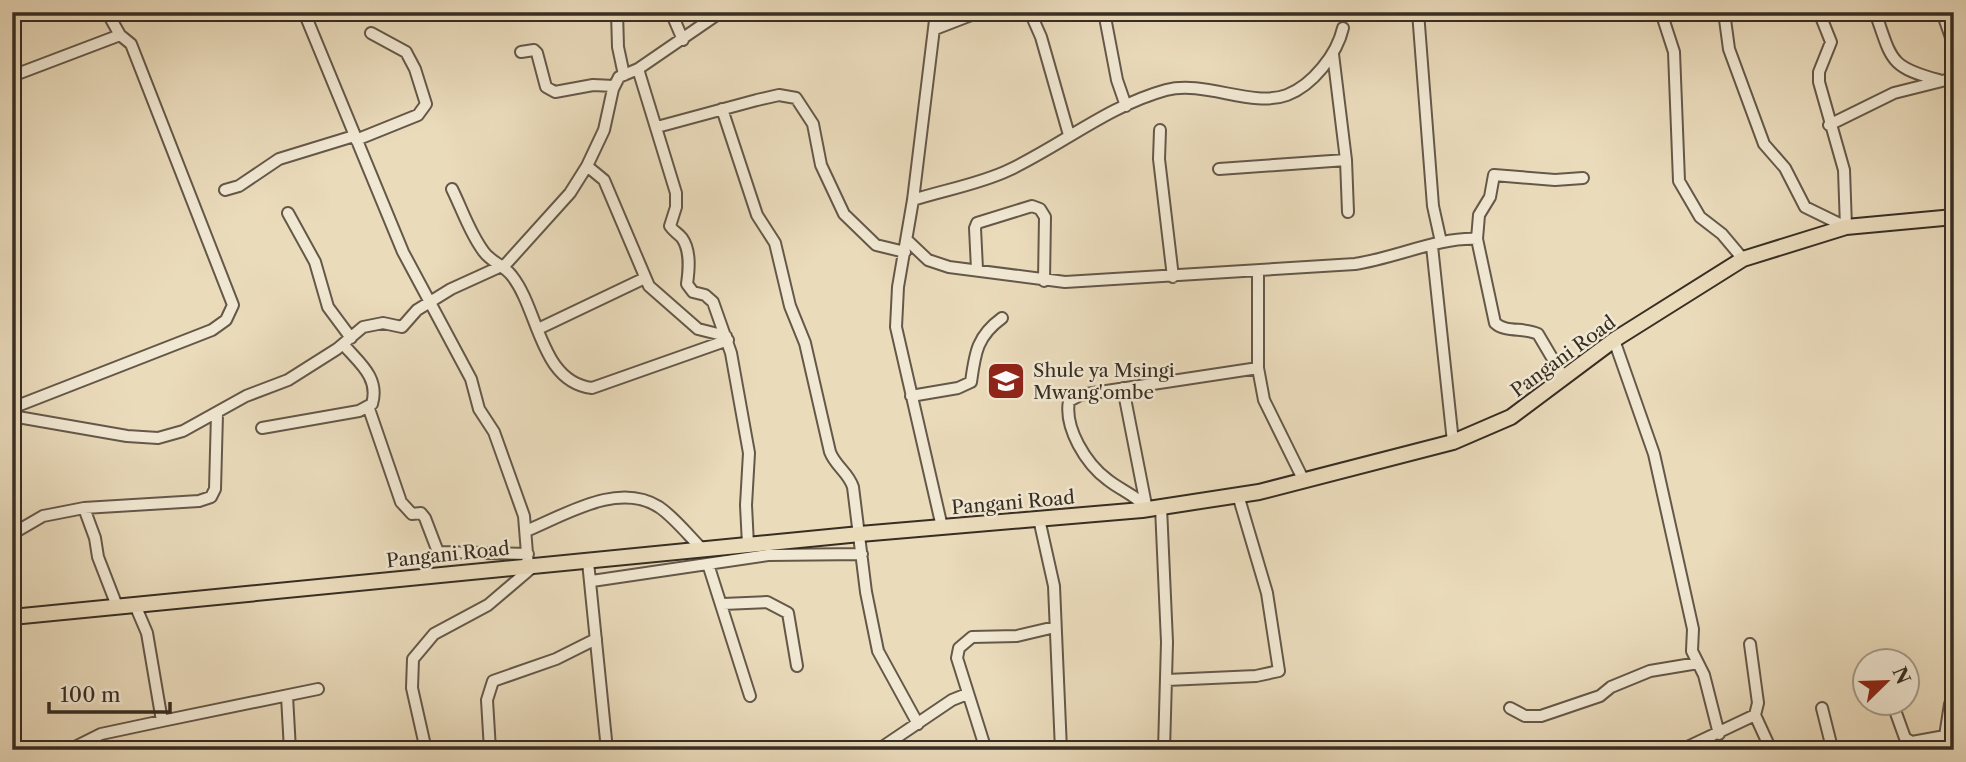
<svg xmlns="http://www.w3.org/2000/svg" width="1966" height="762" font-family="'Libre Caslon Text',serif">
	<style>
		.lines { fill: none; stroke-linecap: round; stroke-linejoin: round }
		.minor-casing { stroke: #645849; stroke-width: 14 }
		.major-casing { stroke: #372d23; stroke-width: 18 }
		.minor { stroke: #f1e8d3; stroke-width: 10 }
		.major { stroke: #eadbbb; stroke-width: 14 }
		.labels { text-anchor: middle; stroke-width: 5; stroke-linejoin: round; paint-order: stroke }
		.street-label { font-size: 19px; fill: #372d23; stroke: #f1e8d3 }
		.poi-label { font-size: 19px; fill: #372d23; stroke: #f1e8d3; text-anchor: start }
	</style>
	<rect width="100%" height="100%" fill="#eadbbb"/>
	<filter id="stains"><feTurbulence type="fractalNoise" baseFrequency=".00286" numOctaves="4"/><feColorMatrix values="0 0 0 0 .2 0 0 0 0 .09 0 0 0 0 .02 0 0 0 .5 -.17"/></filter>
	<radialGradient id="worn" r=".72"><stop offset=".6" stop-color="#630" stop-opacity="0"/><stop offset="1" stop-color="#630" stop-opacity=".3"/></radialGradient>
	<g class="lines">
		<g class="minor-casing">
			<path id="minor" d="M107 12 120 35
				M304 12 403 252 471 379 479 409 494 432 524 516 528 566
				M617 12 618 47 624 75
				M671 12 683 40
				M936 12 913 200 898 287 896 327 942 527
				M1030 12 1041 37 1069 135
				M1104 12 1117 80 1126 106
				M1418 12 1433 206 1441 242
				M1661 12 1674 52 1679 181 1700 217 1722 234 1743 259
				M1724 12 1729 49 1764 144 1785 168 1805 207 1846 227
				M1819 12 1831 42 1819 72V82L1844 170 1846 227
				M1875 12C1892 59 1888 67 1939 80
				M1942 12 1954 46
				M935 29 979 12
				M521 52 534 50 537 53 546 87 555 92 593 85 614 86
				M1333 54 1346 160 1348 212
				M638 69 676 193V207L670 226C673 231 678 233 682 238 691 251 689 270 687 284L693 292 705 295 713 302 731 353 749 453 746 505 748 545
				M12 76 120 35 131 44 233 305 226 320 212 330 12 408
				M722 109 757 215 775 243 790 306 805 343 830 452C836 467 848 472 853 487L866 592 878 651 918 724
				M1829 125 1894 93 1954 78
				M657 127 757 100 779 95 796 98 813 124 821 165 844 214 876 245 905 252
				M1160 130 1159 159 1173 277
				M356 140 418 115 426 104 415 69 406 52 371 33
				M587 166 604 180 649 286 698 329 726 336
				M1219 169 1346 160
				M452 189C462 209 470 234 484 252 491 262 505 266 512 276 539 310 540 382 592 388L728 340
				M225 190 239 186 279 159 354 136
				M913 200C944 190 980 184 1009 170 1062 145 1108 106 1166 90 1205 80 1252 108 1287 95 1313 85 1337 54 1343 28
				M288 213 315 262 328 307 351 338
				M907 240 928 260 949 267 1065 282 1355 264C1395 258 1439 237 1477 239
				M1432 246 1453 442
				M977 269 975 228 977 223 1032 206 1040 209 1045 217 1044 281
				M1258 271V368L1264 400 1303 479
				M538 329 645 278
				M1614 340 1654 454 1693 629 1692 651 1704 675 1719 734
				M1564 378 1538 334C1524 327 1506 333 1495 323L1477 239 1479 215 1490 197 1494 175 1555 180 1583 178
				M1123 388 1146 505
				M911 396 958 388 971 382C975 353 977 336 1002 318
				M368 406 401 502 412 514 421 513 425 518 438 552 528 554
				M12 416 127 436 158 438 183 431 246 396 288 380 337 349 363 327 383 323 402 327 417 310 451 289 506 264 570 193 587 166 604 130 613 89 619 77 638 69 721 12
				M262 428 359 411 372 404C380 377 358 362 343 344
				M1161 507 1167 642 1164 750
				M84 508 95 538 98 557 117 606
				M1147 509C1136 495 1122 491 1108 480 1086 464 1064 428 1069 401L1080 395 1258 368
				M1039 519 1054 586 1061 750
				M526 531C565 515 618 481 659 507 674 517 689 536 702 549
				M12 534 43 516 84 508 199 501 211 497 215 489 217 414
				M588 562 607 750
				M708 564 750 696
				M592 581 768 555 862 554
				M723 604 767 602 788 613 797 666
				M1750 644 1758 703 1755 715 1771 750
				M1167 680 1256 676 1279 671 1267 593 1238 495
				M287 696 290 750
				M1892 702 1905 738 1912 742 1945 736
				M1950 704 1945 736 1950 750
				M1510 708 1525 716H1541L1600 696 1611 687 1650 671 1698 663
				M1822 708 1831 744 1829 750
				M162 721 318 689
				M69 750 101 734 162 721 147 633 135 605
				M426 750 412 688 413 659 434 634 488 605 535 565
				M490 750 487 700 493 681 556 659 596 639
				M878 750 952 700 967 694
				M986 750 957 658 959 648 972 637 1017 636 1055 627
				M1681 750 1755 715"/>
		</g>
		<g class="major-casing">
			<path id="major" d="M12 617 860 534 1142 510 1259 492 1453 442 1511 417 1614 340 1743 259 1846 227 1954 217"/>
		</g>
		<use href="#minor" class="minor"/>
		<use href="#major" class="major"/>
	</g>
	<defs>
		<g id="school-square" transform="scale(2.0125)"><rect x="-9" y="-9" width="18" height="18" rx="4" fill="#8f2418" stroke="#f1e8d3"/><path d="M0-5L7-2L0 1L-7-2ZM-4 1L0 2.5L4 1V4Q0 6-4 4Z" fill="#fff"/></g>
	</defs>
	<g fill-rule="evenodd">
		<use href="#school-square" x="1006" y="381"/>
	</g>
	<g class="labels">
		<g class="street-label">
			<text transform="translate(1563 356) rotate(-36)" y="7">Pangani Road</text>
			<text transform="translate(1013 502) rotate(-5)" y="7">Pangani Road</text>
			<text transform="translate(448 554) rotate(-6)" y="7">Pangani Road</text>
		</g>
		<g class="poi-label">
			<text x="1033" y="377">Shule ya Msingi<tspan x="1033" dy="22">Mwang'ombe</tspan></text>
		</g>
	</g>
	<rect width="1966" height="762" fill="none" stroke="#eadbbb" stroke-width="42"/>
	<rect x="14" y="14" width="1938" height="734" fill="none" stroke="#372d23" stroke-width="3.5"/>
	<rect x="21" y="21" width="1924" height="720" fill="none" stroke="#372d23" stroke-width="2"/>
	<g transform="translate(1886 682) rotate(67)"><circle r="33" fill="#f1e8d3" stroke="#a79d8d" stroke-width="2"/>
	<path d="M0-5L12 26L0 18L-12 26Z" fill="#8f2418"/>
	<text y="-10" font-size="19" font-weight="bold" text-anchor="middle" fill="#372d23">N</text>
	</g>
	<path d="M49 702v10h121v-10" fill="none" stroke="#372d23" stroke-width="3.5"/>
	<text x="60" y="702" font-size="21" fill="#372d23" stroke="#f1e8d3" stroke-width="5" paint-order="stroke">100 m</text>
	<rect width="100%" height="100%" filter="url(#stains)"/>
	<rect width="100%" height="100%" fill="url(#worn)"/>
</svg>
